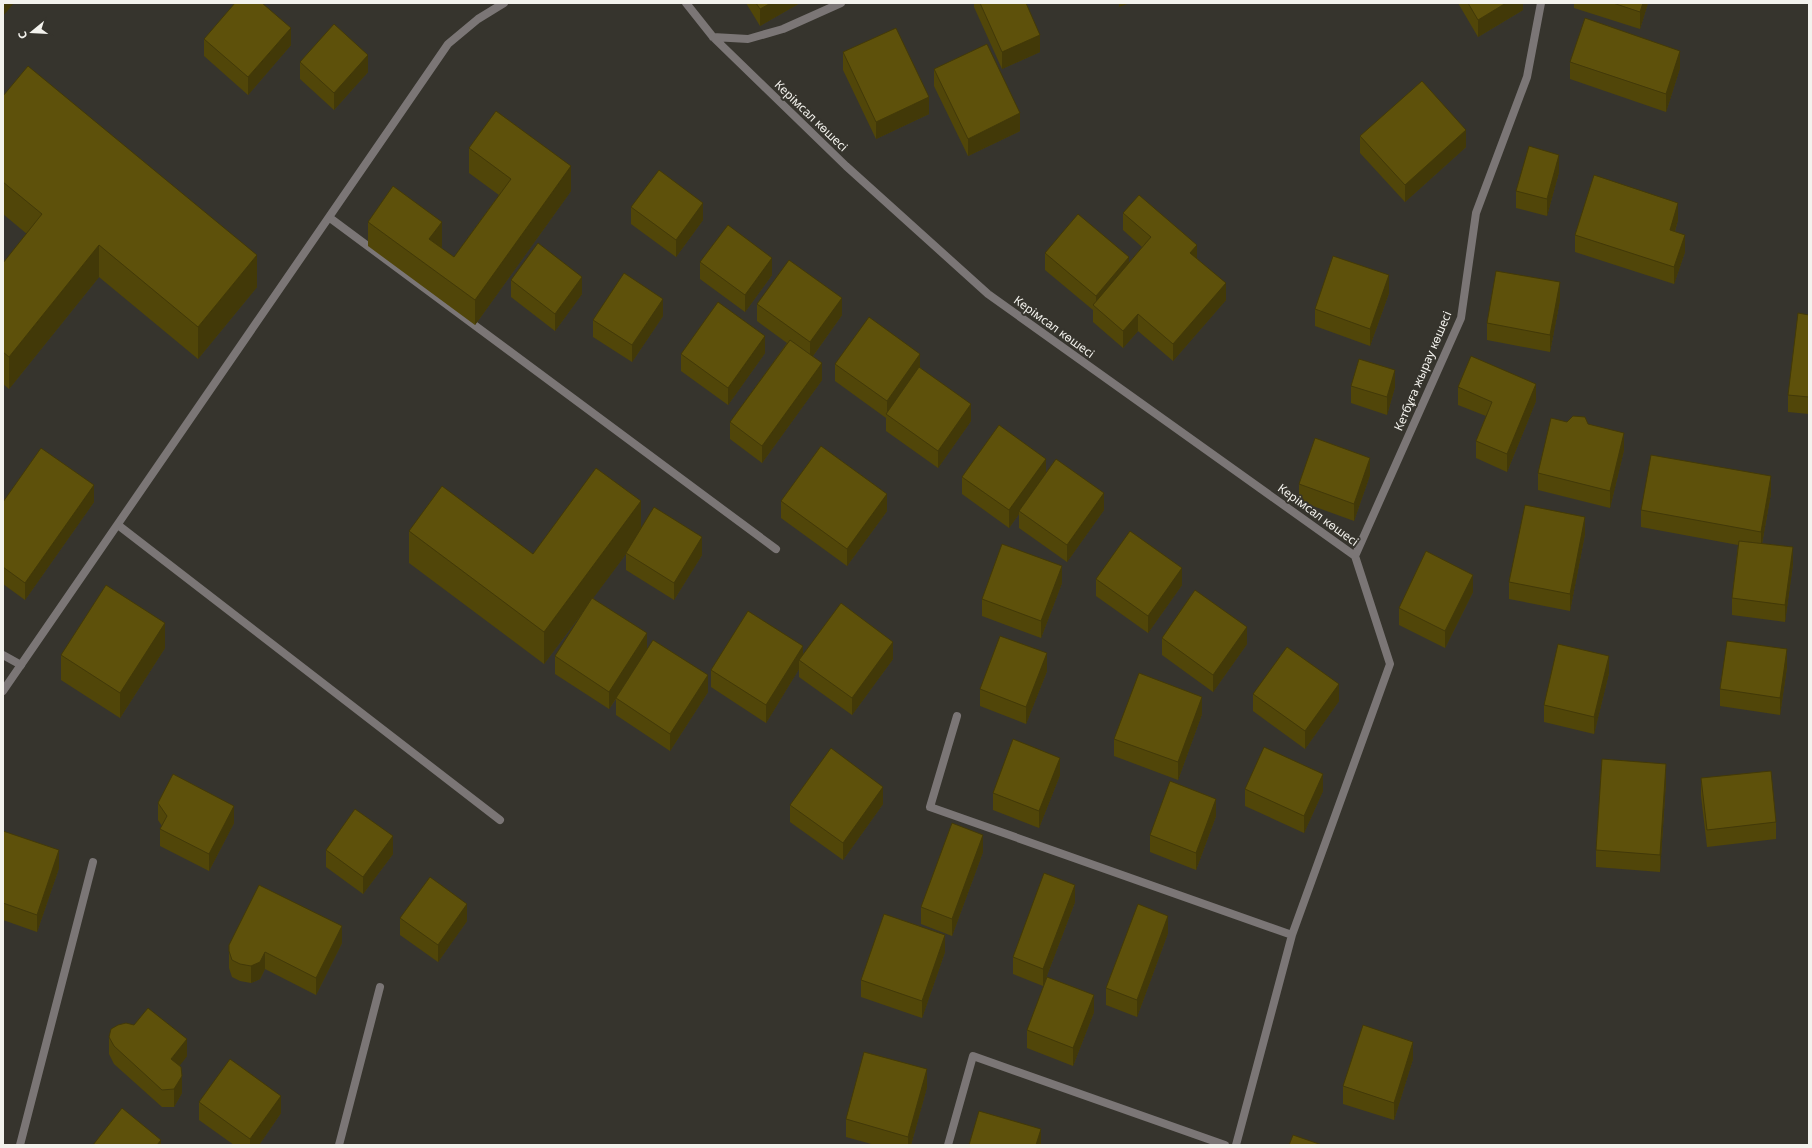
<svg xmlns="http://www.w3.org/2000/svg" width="1812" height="1148" font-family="'Noto Sans',sans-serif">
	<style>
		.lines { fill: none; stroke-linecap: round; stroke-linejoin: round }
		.lane { stroke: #7b7676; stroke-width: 8 }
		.street { stroke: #7b7676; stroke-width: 8 }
		.wall { fill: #514609 }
		.shaded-wall { fill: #423908 }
		.building { fill: #5e510b; stroke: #423908 }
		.labels { text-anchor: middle; stroke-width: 4; stroke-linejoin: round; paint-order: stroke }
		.street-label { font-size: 12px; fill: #f3f2ed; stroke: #36342d }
	</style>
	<rect width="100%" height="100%" fill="#36342d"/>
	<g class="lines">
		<path class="lane" d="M3 655 21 665"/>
		<path class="street" d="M686 3 713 37 846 166 988 294 1355 556 1390 664 1292 935 1236 1145
			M713 37 748 39 783 29 841 3
			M330 218 776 549
			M118 525 500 820
			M1355 556 1461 318 1476 213 1527 77 1541 3
			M3 691 448 44 478 19 504 3
			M957 716 930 807 1292 935
			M20 1145 93 862
			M339 1145 380 987
			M948 1145 973 1056 1225 1145"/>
	</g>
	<path class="wall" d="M746 3H800L760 26Z
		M974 3H1026L1040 52 1002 69 974 7Z
		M1458 3H1523V10L1478 37Z
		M1574 3H1648L1640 29 1574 8Z
		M204 39 291 45 248 95 204 56Z
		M843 52 929 114 876 139 843 70Z
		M300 62 368 72 334 110 300 79Z
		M1570 62 1680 68 1666 112 1570 79Z
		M934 69 1020 131 968 156 934 86Z
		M3 96 257 287 198 359 99 277 9 389 3 384V263L27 234 3 214Z
		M1360 136 1466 147 1405 202 1360 153Z
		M469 148 571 191 475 325 368 246V222L442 247 441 248 454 257 499 195 469 173Z
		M1559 172 1547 216 1516 208V191Z
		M631 207 703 220 676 257 631 224Z
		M1123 213 1197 258 1226 300 1173 361 1138 331 1123 348 1093 322V310L1045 270V253L1129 263 1142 247 1123 230Z
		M1678 220 1675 231 1685 252 1674 284 1575 252V235Z
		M700 262 772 275 745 312 700 279Z
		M511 280 582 294 555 331 511 297Z
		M1389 293 1370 346 1315 326V309Z
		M1560 300 1550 352 1487 340V323Z
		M757 304 842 315 813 356 822 380 762 463 730 439V422L787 343 757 321Z
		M1809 315V414L1788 412V395Z
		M663 316 632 362 593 337V320Z
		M765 353 728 405 681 371V354Z
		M835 364 920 367 971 421 938 468 886 431V418L835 381Z
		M1351 386 1395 387 1387 415 1351 403Z
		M1458 387 1536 401 1507 472 1476 458V441L1486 416 1458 405Z
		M1567 422 1588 424 1624 450 1610 508 1538 490V473Z
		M1046 473 1104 510 1067 562 1019 528V514L1009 528 962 494V477Z
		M1370 475 1354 521 1299 501V484Z
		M1771 493 1762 544 1793 564 1785 622 1732 615V598L1738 545 1641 527V510Z
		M781 501 887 511 847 566 781 518Z
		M3 502H94L25 600 3 584Z
		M641 528 702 555 674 600 626 570V554L593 598 647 649 708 692 670 751 616 715V699L609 709 555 674V656L586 608 544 664 409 563V531L533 554Z
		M1585 534 1570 611 1509 599V582Z
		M1096 579 1182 585 1148 633 1096 596Z
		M1062 583 1041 638 982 616V599Z
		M1473 592 1445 648 1399 625V608Z
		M1162 638 1247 644 1213 692 1162 655Z
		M165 648 120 718 61 680V655Z
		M803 655 893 659 852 715 799 677V669L766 723 711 687V670Z
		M1787 667 1780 715 1720 706V689Z
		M1047 671 1026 724 980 706V689Z
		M1609 673 1594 734 1544 722V705Z
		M1253 694 1339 701 1305 749 1253 711Z
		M1202 714 1178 780 1114 756V739Z
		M1060 775 1039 828 993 810V793Z
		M1701 778 1776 822V839L1707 847 1701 796Z
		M1666 781 1660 872 1596 867V850Z
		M1245 789 1323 791 1304 833 1245 806Z
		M158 803 234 823 209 871 160 846V829L162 826 158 820Z
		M883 804 843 860 790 822V805Z
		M1216 816 1196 870 1150 852V835Z
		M3 831 59 868 37 932 3 920Z
		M326 850 393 854 363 894 326 867Z
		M983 852 952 936 921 924V907Z
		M1075 902 1043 986 1013 974V957Z
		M400 918 467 921 438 962 400 935Z
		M1168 933 1137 1017 1106 1005V988Z
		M342 943 316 995 265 969 260 979 251 983 240 981 232 977 229 968V945Z
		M945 952 922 1018 861 997V980Z
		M1094 1012 1073 1066 1027 1048V1030Z
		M109 1037 187 1056 179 1066 182 1093 174 1107H162L114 1064 109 1054Z
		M1413 1059 1394 1120 1343 1104V1086Z
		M927 1087 911 1145H875L846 1137V1119Z
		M199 1102 281 1113 259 1145H234L199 1120Z"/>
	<path class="shaded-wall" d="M3 3H14L3 16Z
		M771 3H800L760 26V9Z
		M1119 3H1130L1119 7Z
		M1506 3H1523V10L1478 37V20Z
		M1643 3H1648L1640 29V12Z
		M291 28V45L248 95V77Z
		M1040 35V52L1002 69V52Z
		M1680 51V68L1666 112V94Z
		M368 55V72L334 110V93Z
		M929 97V114L876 139V122Z
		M1020 113V131L968 156V139Z
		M1466 130V147L1405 202V185Z
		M1559 155V172L1547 216V199Z
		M571 166V191L475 325V300Z
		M703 203V220L676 257V240Z
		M1678 203V220L1670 247V230Z
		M442 222V247L429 264V239Z
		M1685 235V252L1674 284V267Z
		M99 245V277L9 389V357Z
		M1197 245V262L1190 253Z
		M257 255V287L198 359V327Z
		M1129 257V274L1096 308V296Z
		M772 258V275L745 312V295Z
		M1389 275V293L1370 346V329Z
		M582 277V294L555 331V314Z
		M1560 282V300L1550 352V335Z
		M1226 283V300L1173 361V344Z
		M842 298V315L810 360V342Z
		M663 299V316L632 362V345Z
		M1138 314V331L1123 348V331Z
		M765 336V353L728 405V388Z
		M920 354V371L887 414V401Z
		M822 363V380L762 463V446Z
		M1395 370V387L1387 415V397Z
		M1536 384V401L1507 472V454Z
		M971 404V421L938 468V451Z
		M1624 433V450L1610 508V491Z
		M1370 458V475L1354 521V504Z
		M1046 459V476L1019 511V514L1009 528V510Z
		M1771 476V493L1761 549V532Z
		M94 485V502L25 600V583Z
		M1104 493V510L1067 562V545Z
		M887 494V511L847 566V549Z
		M641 501V533L626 553V554L544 664V632Z
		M1585 517V534L1570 611V594Z
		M702 537V555L674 600V583Z
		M1793 547V564L1785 622V605Z
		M1062 566V583L1041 638V621Z
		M1182 568V585L1148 633V616Z
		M1473 575V592L1445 648V631Z
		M165 623V648L120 718V693Z
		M1247 627V644L1213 692V675Z
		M647 633V650L609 709V692Z
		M893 642V659L852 715V698Z
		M803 646V663L799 660V669L766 723V705Z
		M1787 649V667L1780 715V698Z
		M1047 653V671L1026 724V707Z
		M1609 656V673L1594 734V717Z
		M708 675V692L670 751V734Z
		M1339 684V701L1305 749V731Z
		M1202 697V714L1178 780V762Z
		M1060 758V775L1039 828V811Z
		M1666 764V781L1660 872V855Z
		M1323 774V791L1304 833V816Z
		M883 787V804L843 860V843Z
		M1216 799V816L1196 870V853Z
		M234 806V823L209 871V854Z
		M983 835V852L952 936V919Z
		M393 836V854L363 894V877Z
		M59 850V868L37 932V915Z
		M1075 885V902L1043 986V969Z
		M467 904V921L438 962V945Z
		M1168 916V933L1137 1017V1000Z
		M342 926V943L316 995V978Z
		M945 935V952L922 1018V1001Z
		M265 952V969L260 979 251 983V966Z
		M1094 995V1012L1073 1066V1048Z
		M187 1039V1056L171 1077V1059Z
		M1413 1042V1059L1394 1120V1103Z
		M927 1069V1087L911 1145H908V1137Z
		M182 1076V1093L174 1107V1089Z
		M281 1096V1113L259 1145H250V1139Z
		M1041 1129V1145H1036Z
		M161 1140V1145H157Z"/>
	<path class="building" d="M235 3H262L291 28 248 77 204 39Z
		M756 3H771L760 9Z
		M980 3H1026L1040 35 1002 52Z
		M1468 3H1506L1478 20Z
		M1613 3H1643L1640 12Z
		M1585 18 1680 51 1666 94 1570 62Z
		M334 24 368 55 334 93 300 62Z
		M896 28 929 97 876 122 843 52Z
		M987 44 1020 113 968 139 934 69Z
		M28 66 257 255 198 327 99 245 9 357 3 352V263L42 214 3 182V96Z
		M1422 81 1466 130 1405 185 1360 136Z
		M496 111 571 166 475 300 368 222 393 186 442 222 429 239 454 257 511 179 469 148Z
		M1529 146 1559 155 1547 199 1516 191Z
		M659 170 703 203 676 240 631 207Z
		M1594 175 1678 203 1670 230 1685 235 1674 267 1575 235Z
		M1139 195 1197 245 1190 253 1226 283 1173 344 1138 314 1123 331 1093 305 1151 237 1123 213Z
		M1078 214 1129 257 1096 296 1045 253Z
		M728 225 772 258 745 295 700 262Z
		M538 243 582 277 555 314 511 280Z
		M1333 256 1389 275 1370 329 1315 309Z
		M789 260 842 298 810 342 757 304Z
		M1496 271 1560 282 1550 335 1487 323Z
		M624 273 663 299 632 345 593 320Z
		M718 302 765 336 728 388 681 354Z
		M1798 313 1809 315V397L1788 395Z
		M869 317 920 354 887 401 835 364Z
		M790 340 822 363 762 446 730 422Z
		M1471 356 1536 384 1507 454 1476 441 1492 402 1458 387Z
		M1359 359 1395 370 1387 397 1351 386Z
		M919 367 971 404 938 451 886 414Z
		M1573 416 1585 417 1588 424 1624 433 1610 491 1538 473 1551 418 1567 422Z
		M999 425 1046 459 1009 510 962 477Z
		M1315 438 1370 458 1354 504 1299 484Z
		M821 446 887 494 847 549 781 501Z
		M41 448 94 485 25 583 3 567V502Z
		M1651 455 1771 476 1761 532 1641 510Z
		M1056 459 1104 493 1067 545 1019 511Z
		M596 468 641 501 544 632 409 531 442 486 533 554Z
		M1525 505 1585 517 1570 594 1509 582Z
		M654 507 702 537 674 583 626 553Z
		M1130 531 1182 568 1148 616 1096 579Z
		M1739 541 1793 547 1785 605 1732 598Z
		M1002 544 1062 566 1041 621 982 599Z
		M1426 551 1473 575 1445 631 1399 608Z
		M106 585 165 623 120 693 61 655Z
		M1195 590 1247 627 1213 675 1162 638Z
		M592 598 647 633 609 692 555 656Z
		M841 603 893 642 852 698 799 660Z
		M748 611 803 646 766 705 711 670Z
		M1000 636 1047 653 1026 707 980 689Z
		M653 640 708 675 670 734 616 698Z
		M1727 641 1787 649 1780 698 1720 689Z
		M1558 644 1609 656 1594 717 1544 705Z
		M1287 647 1339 684 1305 731 1253 694Z
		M1139 673 1202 697 1178 762 1114 739Z
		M1013 739 1060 758 1039 811 993 793Z
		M1264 747 1323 774 1304 816 1245 789Z
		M831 748 883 787 843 843 790 805Z
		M1602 759 1666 764 1660 855 1596 850Z
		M1771 771 1776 822 1707 830 1701 778Z
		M173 774 234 806 209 854 160 829 167 816 158 803Z
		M1170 781 1216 799 1196 853 1150 835Z
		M355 809 393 836 363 877 326 850Z
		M952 823 983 835 952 919 921 907Z
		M3 831 59 850 37 915 3 903Z
		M1044 873 1075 885 1043 969 1013 957Z
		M430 877 467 904 438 945 400 918Z
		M259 885 342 926 316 978 265 952 260 962 251 966 240 964 232 960 229 951V945Z
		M1138 904 1168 916 1137 1000 1106 988Z
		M884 914 945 935 922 1001 861 980Z
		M1047 977 1094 995 1073 1048 1027 1030Z
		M148 1008 187 1039 171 1059 181 1067 182 1076 174 1089 162 1090 114 1046 109 1037 111 1029 118 1025 126 1023 134 1025Z
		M1363 1025 1413 1042 1394 1103 1343 1086Z
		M864 1052 927 1069 908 1137 846 1119Z
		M230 1059 281 1096 250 1139 199 1102Z
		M122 1108 161 1140 157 1145H93Z
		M979 1111 1041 1129 1036 1145H969Z
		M1293 1135 1322 1145H1289Z"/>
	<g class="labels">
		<g class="street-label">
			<text transform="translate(811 116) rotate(44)" y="4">Керімсал көшесі</text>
			<text transform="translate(1054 327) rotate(36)" y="4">Керімсал көшесі</text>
			<text transform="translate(1423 371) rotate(-67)" y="4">Кетбұға жырау көшесі</text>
			<text transform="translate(1318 515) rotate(36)" y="4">Керімсал көшесі</text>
		</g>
	</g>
	<rect width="1812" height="1148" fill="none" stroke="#f3f2ed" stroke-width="8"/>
	<g transform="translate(32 32) rotate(252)" stroke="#36342d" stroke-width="3" paint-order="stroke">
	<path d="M0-3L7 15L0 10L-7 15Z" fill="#f3f2ed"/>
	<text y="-6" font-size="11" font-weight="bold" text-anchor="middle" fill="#f3f2ed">С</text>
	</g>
</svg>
